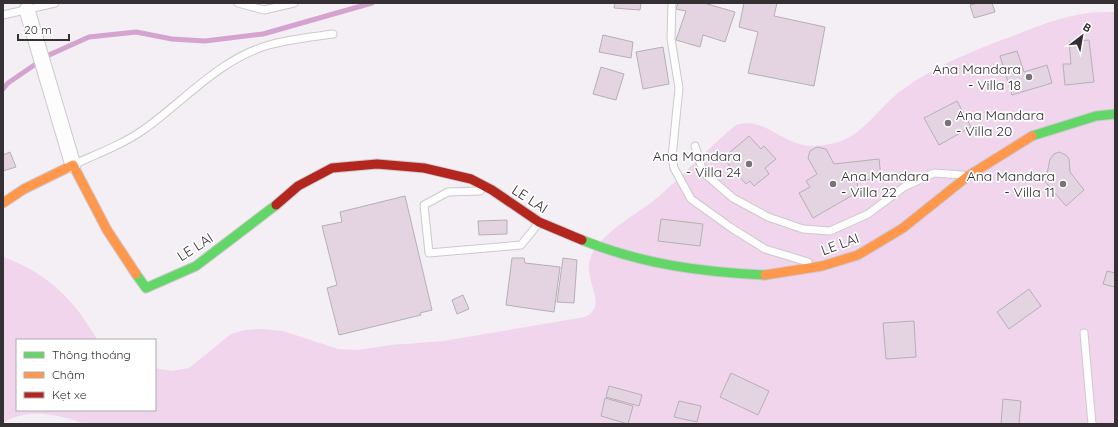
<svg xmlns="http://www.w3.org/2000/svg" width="1118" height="427" font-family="Quicksand,sans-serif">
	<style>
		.green { fill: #f0d5ec }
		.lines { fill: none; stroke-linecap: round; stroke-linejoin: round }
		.stream { stroke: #d5a3cf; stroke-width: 5 }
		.building { fill: #e4d4e2; stroke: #b4b0b4 }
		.lane-casing { stroke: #cdc9cd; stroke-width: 9 }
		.street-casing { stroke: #cdc9cd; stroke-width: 17 }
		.fast-casing { stroke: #cdc9cd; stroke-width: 11 }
		.slow-casing { stroke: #cdc9cd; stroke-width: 11 }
		.jam-casing { stroke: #cdc9cd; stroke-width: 11 }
		.lane { stroke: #fdfdfd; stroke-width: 7 }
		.street { stroke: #fdfdfd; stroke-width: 15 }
		.fast { stroke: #63d668; stroke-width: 9 }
		.slow { stroke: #ff974d; stroke-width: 9 }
		.jam { stroke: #b3261e; stroke-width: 9 }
		.poi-dot { fill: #777377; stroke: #fff; stroke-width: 1.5 }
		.labels { text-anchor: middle; stroke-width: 3.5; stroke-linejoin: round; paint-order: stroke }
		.poi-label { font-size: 14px; fill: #343033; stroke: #fff; text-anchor: end }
		.street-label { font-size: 14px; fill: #343033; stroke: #fff }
	</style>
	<rect width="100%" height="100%" fill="#f4eff4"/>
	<path class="green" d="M1115 12V424H85C59 415 28 407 3 423V257C33 267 59 286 79 312 86 321 91 331 98 340H17V410H155V368L171 371 189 368 231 334 245 330 260 329 283 331 338 349 357 350 391 345 443 341 585 317C611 304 579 278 592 254 604 231 637 214 657 198 684 174 708 148 736 125 761 117 777 138 800 144 811 148 828 145 839 142 865 133 880 106 902 90 935 66 974 50 1013 36 1035 27 1058 18 1082 14 1092 12 1104 12 1115 12Z"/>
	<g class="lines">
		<path class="stream" d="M3 89 8 83 49 55 89 37 136 32 172 39 205 41 263 34 372 3"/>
	</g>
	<path class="building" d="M615 3H641L640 10 614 8Z
		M678 3H704L735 12 725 42 703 35 700 47 676 40 686 11 676 9Z
		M744 3H777L774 16 825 27 814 86 748 73 758 32 739 27Z
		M978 3H992L995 12 974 18 970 5Z
		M603 35 633 42 631 58 599 52Z
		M1089 40 1094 82 1065 85 1063 64H1071L1069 42Z
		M663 47 669 84 643 89 636 52Z
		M1017 51 1024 72 1047 65 1052 83 1012 95 1000 56Z
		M601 67 624 74 616 100 593 94Z
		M957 101 971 127 939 145 924 118Z
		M749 136 761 149 764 146 776 159 765 168 769 174 754 186 750 181 746 184 723 158Z
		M817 147 826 149 834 164 879 159 881 178 857 181 858 192 813 218 799 193 810 187 806 181 817 174 808 158 810 151Z
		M10 152 16 167 3 171V155Z
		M1059 152 1066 155 1069 159 1070 172 1084 190 1066 206 1042 178 1047 174 1050 159 1054 154Z
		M405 196 432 310 420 313 421 315 339 335 327 288 337 285 322 226 342 222 340 212Z
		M661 219 703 224 700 246 658 241Z
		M507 220V234L479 235 478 221Z
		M512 258H524L525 263 560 267 554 312 506 305Z
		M563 258 577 260 574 303 557 302Z
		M1107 271 1115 273V287L1103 284Z
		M1029 289 1041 306 1009 329 997 312Z
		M463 295 469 309 457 314 452 300Z
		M914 321 916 357 886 359 883 323Z
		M731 373 769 391 758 415 720 397Z
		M609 386 642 395 639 406 606 397Z
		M605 398 633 406 628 424 601 416Z
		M1003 399 1021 401 1019 424H1001Z
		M679 401 701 406 697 422 674 417Z"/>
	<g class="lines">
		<g class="lane-casing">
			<path id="lane" d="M238 3 264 10 294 3
				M672 3 671 39 679 88 672 157 674 168 691 199 730 227 765 249 808 262
				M3 15 55 3
				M695 146 703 172 733 198 768 217 803 229 830 231 868 214 904 187 934 173 962 175
				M75 164C99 153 124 144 146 128 186 99 220 59 269 45 289 39 312 37 333 34
				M480 191 448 192 424 205 429 253 521 245 538 224
				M1084 333 1092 424"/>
		</g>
		<g class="street-casing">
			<path id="street" d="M27 10 73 165"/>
		</g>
		<g class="fast-casing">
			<path id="fast" d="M1032 136 1096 116 1115 114
				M582 240C642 264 700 272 765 275
				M136 274 146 288 196 266 276 205"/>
		</g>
		<g class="slow-casing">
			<path id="slow" d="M3 203 24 189 73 165 107 230 136 274
				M765 275 822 266 858 255 903 228 968 176 1032 136"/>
		</g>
		<g class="jam-casing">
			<path id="jam" d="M276 205 298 186 332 168 377 164 424 168 471 179 492 190 539 222 582 240"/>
		</g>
		<use href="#lane" class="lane"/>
		<use href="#street" class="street"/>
		<use href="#fast" class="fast"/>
		<use href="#slow" class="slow"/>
		<use href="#jam" class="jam"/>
	</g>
	<g class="poi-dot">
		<circle cx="1029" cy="77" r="4"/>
		<circle cx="948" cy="123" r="4"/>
		<circle cx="749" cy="164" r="4"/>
		<circle cx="833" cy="184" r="4"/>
		<circle cx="1063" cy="184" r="4"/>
	</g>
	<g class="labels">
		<g class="poi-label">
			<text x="1021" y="74">Ana Mandara<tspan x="1021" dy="16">- Villa 18</tspan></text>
			<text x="956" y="120" text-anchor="start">Ana Mandara<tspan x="956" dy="16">- Villa 20</tspan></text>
			<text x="741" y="161">Ana Mandara<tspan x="741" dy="16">- Villa 24</tspan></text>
			<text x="841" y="181" text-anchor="start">Ana Mandara<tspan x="841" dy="16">- Villa 22</tspan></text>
			<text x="1055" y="181">Ana Mandara<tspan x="1055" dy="16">- Villa 11</tspan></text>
		</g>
		<g class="street-label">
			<text transform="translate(530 199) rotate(33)" y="5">LE LAI</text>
			<text transform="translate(840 244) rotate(-20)" y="5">LE LAI</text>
			<text transform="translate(195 247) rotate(-33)" y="5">LE LAI</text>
		</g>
	</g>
	<rect width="1118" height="427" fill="none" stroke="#343033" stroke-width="8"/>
	<rect x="16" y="339" width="140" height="72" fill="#ffffff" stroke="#aeacad"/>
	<rect x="24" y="352" width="20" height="6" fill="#63d668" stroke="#aeacad"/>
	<text x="52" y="359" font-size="12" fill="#343033">Thông thoáng</text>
	<rect x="24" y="372" width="20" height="6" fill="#ff974d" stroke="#aeacad"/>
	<text x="52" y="379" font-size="12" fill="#343033">Chậm</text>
	<rect x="24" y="392" width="20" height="6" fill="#b3261e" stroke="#aeacad"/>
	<text x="52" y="399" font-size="12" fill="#343033">Kẹt xe</text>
	<g transform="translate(1082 36) rotate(31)" stroke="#ffffff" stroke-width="3" paint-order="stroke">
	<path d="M0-3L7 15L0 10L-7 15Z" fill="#343033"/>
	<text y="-6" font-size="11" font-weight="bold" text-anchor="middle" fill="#343033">B</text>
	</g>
	<path d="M18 34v6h51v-6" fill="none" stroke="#343033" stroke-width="2"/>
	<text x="24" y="34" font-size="12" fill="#343033" stroke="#ffffff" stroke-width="3" paint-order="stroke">20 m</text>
</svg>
